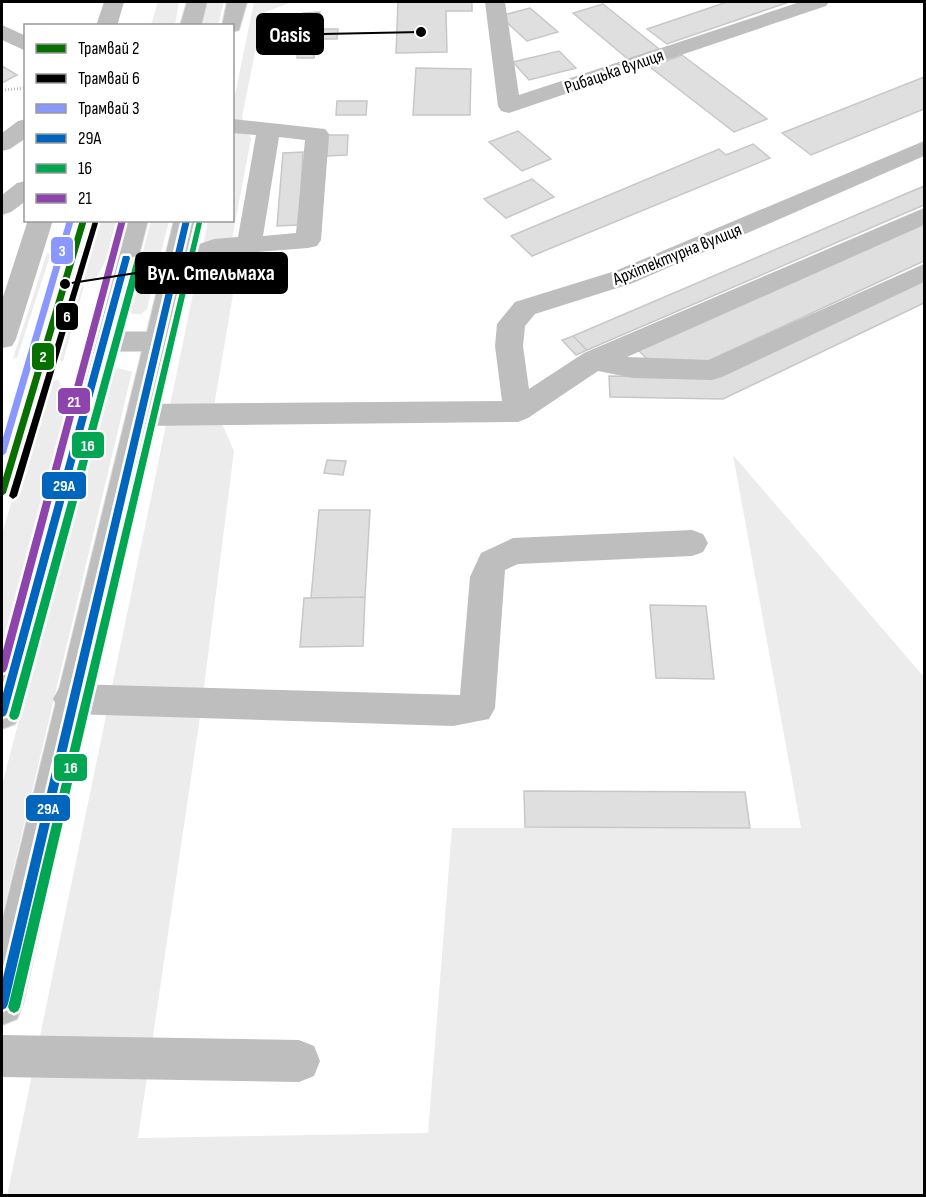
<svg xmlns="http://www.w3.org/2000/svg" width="926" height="1197" font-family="'Sofia Sans Condensed',sans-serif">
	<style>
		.green { fill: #ececec }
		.building { fill: #dfdfdf; stroke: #c7c7c7; stroke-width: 1.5 }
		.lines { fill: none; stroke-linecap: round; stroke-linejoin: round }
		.highway-casing { stroke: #dbdbdb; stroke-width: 2 }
		.path { stroke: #b9b9b9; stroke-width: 3; stroke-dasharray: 1 2; stroke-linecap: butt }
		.minor { fill: #bebebe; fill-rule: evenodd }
		.highway { fill: #bebebe; fill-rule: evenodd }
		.bus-1-casing { stroke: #fff; stroke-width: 5 }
		.bus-2-casing { stroke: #fff; stroke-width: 5 }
		.bus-3-casing { stroke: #fff; stroke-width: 5 }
		.bus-1 { fill: #0065bd; fill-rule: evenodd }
		.bus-2 { fill: #00a651; fill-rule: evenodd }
		.bus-3 { fill: #8e44ad; fill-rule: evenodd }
		.tram-1-casing { stroke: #fff; stroke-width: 5 }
		.tram-2-casing { stroke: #fff; stroke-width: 5 }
		.tram-3-casing { stroke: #fff; stroke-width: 5 }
		.tram-1 { fill: #077000; fill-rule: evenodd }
		.tram-2 { fill: #000; fill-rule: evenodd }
		.tram-3 { fill: #8a97ff; fill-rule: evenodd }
		.labels { text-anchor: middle; stroke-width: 5; stroke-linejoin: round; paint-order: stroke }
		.far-street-label { font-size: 18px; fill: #000; stroke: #fff }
		.leader { fill: none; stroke: #000; stroke-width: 2 }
		.callout-dot { fill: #000; stroke: #fff; stroke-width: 2 }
		.callout { fill: #000; stroke: #000; stroke-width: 2 }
		.callout-label { font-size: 22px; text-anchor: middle; font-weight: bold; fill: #fff }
		.line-badge { stroke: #fff; stroke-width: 2 }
		.badge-label { font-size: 16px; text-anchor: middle; font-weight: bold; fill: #fff }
	</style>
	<rect width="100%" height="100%" fill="#fff"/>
	<path class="green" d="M158 2H179L175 25H151Z
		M208 2H224L218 25H202Z
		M254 2H292L263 13 242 117 251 139 229 255 238 265 214 406 234 451 202 703 138 1138 428 1133 452 828H801L733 455 924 677V1195L7 1196 208 221 232 220 233 104Z
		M93 221H123L118 238 95 280H81L91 244 86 243Z
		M151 221H169L147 309 141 314H132L128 308Z
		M47 253H51L17 358H13Z
		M80 286H84L63 361H58Z
		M118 368 132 372 2 917V785L110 373Z
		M47 380H59L67 408 2 648V534Z"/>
	<path class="building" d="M398 2H472V11H446L447 52 396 53Z
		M727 2H789L667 44 647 29Z
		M603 4 659 49 628 59 573 13Z
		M530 8 558 32 527 41 500 16Z
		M320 12V25H302L303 13Z
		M321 29H338L337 39H321Z
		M299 44H316L314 58H297Z
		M559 51 576 68 529 80 513 62Z
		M682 55 767 119 734 132 650 67Z
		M2 66 17 75 2 83Z
		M416 68 471 69 470 115H413Z
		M924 77V109L811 155 782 133Z
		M337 101H367L366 115H336Z
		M518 131 551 159 522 171 489 142Z
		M328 135H348L347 155 327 156Z
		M753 144 770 158 532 256 511 236 719 149 726 155Z
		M303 152 299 225 277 226 283 153Z
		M532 179 554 197 506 218 484 199Z
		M924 186V205L587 350 573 336Z
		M924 222V261L706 362 648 360 637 349Z
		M924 281V303L723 399 610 397 609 376 714 378Z
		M573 336 587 350 576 355 562 340Z
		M327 460 346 461 343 475 324 473Z
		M319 510H370L365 597 311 598Z
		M365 597 363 646 300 647 304 598Z
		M650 605 706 606 714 679 656 678Z
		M524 791 745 792 750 828 525 827Z"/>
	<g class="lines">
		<g class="highway-casing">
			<path id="highway" d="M187 2H207L201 26H180Z
				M227 2H247L239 30 232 32V26H222Z
				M123 220H148L119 332H147L174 220H199L23 1004 17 1019 2 1025V922L142 351H114L20 713 15 724 2 729V652Z"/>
		</g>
		<path class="path" d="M2 90 26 88"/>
		<path class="minor" d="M104 2H124L117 26H96Z
			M485 2H505L519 95 800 2H829L826 6 509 113 501 111 498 106Z
			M2 25 26 36V51L2 40Z
			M26 119V138L10 149 2 151V133L18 121Z
			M232 119 325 129 329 134 321 240 317 246 308 248 217 255 177 269 168 267 164 261 168 255 214 239 238 237 256 135 232 133ZM279 137 305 140 296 233 263 236Z
			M924 141V156L633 283 535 314 525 326 523 346 529 389 584 353 924 208V225L627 357 709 360 924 264V282L722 377 712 380 633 378 598 371 528 418 518 422 141 426 131 422 126 415 131 408 141 404 502 401 495 346 497 324 515 302 615 271Z
			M26 181V201L11 212 2 215V195L17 183Z
			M28 220H53L16 339 12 346 2 348V300Z
			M692 530 703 534 708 543 703 552 692 556 518 564 505 570 495 708 489 719 453 726 71 714 59 710 53 699 59 688 71 684 460 695 470 577 481 553 513 538Z
			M2 1035 299 1040 314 1046 320 1061 314 1076 299 1082 2 1077Z"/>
		<use href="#highway" class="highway"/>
		<g class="bus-1-casing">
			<path id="bus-1" d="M183 220H190L8 1004 6 1008 2 1010V982Z
				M123 256H129L130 258 7 713 5 716 2 717V697Z"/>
		</g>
		<g class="bus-2-casing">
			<path id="bus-2" d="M197 221H199L202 223 20 1007 18 1011 14 1013 10 1011 8 1007Z
				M135 259H141L142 261 19 716 17 719 14 720 11 719 9 716Z"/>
		</g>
		<g class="bus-3-casing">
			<path id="bus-3" d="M119 220H126L7 669 5 672 2 673V654Z"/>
		</g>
		<use href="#bus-1" class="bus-1"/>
		<use href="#bus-2" class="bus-2"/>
		<use href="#bus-3" class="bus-3"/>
		<g class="tram-1-casing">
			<path id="tram-1" d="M80 220H87L6 493 2 496V481Z"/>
		</g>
		<g class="tram-2-casing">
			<path id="tram-2" d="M93 221H95L98 223 17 496 13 499 9 496Z"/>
		</g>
		<g class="tram-3-casing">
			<path id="tram-3" d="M67 220H74L6 453 2 456V441Z"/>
		</g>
		<use href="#tram-1" class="tram-1"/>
		<use href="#tram-2" class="tram-2"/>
		<use href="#tram-3" class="tram-3"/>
	</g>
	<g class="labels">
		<g class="far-street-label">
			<text transform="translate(614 71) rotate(-19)" y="6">Рибацька вулиця</text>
			<text transform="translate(677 254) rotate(-22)" y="6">Архітектурна вулиця</text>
		</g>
	</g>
	<path class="leader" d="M421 32L323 34M65 284L136 273"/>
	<g class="callout-dot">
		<circle cx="421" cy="32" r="6"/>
		<circle cx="65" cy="284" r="6"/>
	</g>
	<g class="callout">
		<rect x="257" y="14" width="66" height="40" rx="6"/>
		<rect x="136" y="253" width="151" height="40" rx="6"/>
	</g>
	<g class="callout-label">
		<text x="290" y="42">Oasis</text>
		<text x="211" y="280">Вул. Стельмаха</text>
	</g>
	<g class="line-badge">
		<rect x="50" y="236" width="24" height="29" rx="6" fill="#8a97ff"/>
		<rect x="55" y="302" width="24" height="29" rx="6" fill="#000"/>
		<rect x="31" y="342" width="24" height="29" rx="6" fill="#077000"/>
		<rect x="57" y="387" width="34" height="28" rx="6" fill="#8e44ad"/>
		<rect x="71" y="431" width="34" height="28" rx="6" fill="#00a651"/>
		<rect x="41" y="471" width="46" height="29" rx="6" fill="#0065bd"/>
		<rect x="53" y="753" width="35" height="29" rx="6" fill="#00a651"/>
		<rect x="25" y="794" width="46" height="28" rx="6" fill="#0065bd"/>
	</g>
	<g class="badge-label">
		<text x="62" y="256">3</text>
		<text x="67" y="322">6</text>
		<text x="43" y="362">2</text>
		<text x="74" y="407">21</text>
		<text x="88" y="451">16</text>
		<text x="64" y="491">29А</text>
		<text x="71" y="773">16</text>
		<text x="48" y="814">29А</text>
	</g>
	<rect width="926" height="1197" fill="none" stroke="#000000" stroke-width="6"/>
	<rect x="24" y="24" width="210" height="198" fill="#ffffff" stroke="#999999" stroke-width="1.5"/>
	<rect x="36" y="44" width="30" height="9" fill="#077000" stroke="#999999" stroke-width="1.5"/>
	<text x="78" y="54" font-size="18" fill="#000000">Трамвай 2</text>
	<rect x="36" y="74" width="30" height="9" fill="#000000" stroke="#999999" stroke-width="1.5"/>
	<text x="78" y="84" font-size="18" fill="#000000">Трамвай 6</text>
	<rect x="36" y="104" width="30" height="9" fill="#8a97ff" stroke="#999999" stroke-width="1.5"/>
	<text x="78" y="114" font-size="18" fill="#000000">Трамвай 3</text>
	<rect x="36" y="134" width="30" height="9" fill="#0065bd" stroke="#999999" stroke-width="1.5"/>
	<text x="78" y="144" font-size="18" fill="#000000">29А</text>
	<rect x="36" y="164" width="30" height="9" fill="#00a651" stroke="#999999" stroke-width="1.5"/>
	<text x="78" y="174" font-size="18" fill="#000000">16</text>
	<rect x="36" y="194" width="30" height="9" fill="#8e44ad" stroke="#999999" stroke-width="1.5"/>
	<text x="78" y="204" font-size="18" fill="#000000">21</text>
</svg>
